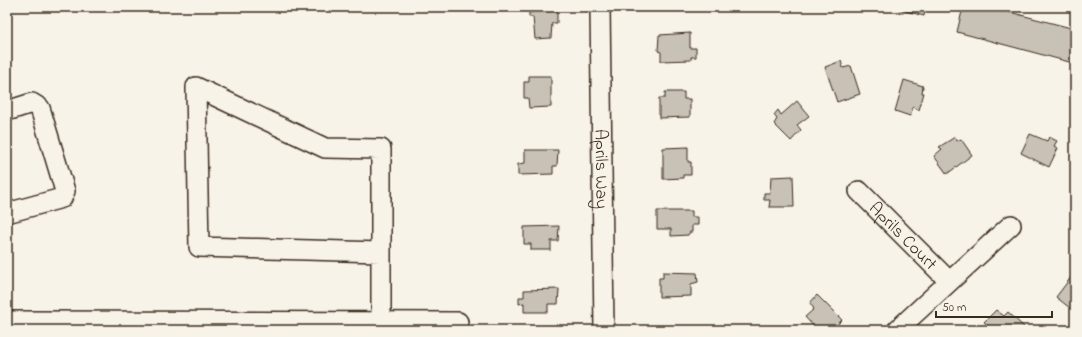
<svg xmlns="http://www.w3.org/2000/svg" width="1082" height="337" font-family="'Indie Flower',sans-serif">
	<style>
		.building { fill: #c8c1b6; stroke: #3b2a1e }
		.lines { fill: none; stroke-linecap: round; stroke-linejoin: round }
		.minor-casing { stroke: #3b2a1e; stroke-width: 22 }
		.minor { stroke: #f7f3e8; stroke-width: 19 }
		.labels { text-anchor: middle; stroke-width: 4; stroke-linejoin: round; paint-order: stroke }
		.street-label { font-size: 18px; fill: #3b2a1e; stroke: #f7f3e8 }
	</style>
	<rect width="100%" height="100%" fill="#f7f3e8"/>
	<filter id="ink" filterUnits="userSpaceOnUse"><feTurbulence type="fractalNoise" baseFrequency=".025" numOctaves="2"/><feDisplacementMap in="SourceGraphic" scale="8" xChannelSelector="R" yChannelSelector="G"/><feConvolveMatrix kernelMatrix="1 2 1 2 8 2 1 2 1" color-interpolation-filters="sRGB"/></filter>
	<g filter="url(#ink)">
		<path class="building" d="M532 7H557V23H552L551 38 535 39 533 17H529V12H532Z
			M891 7H926L924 16Z
			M963 7H990L1075 29V56L1073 63 957 32Z
			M690 33V48H696V57H691V60L661 61V52L658 51 659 35Z
			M841 61 843 68 851 66 860 94 837 102 825 67Z
			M529 76H551V107L529 108 528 98H524V82H529Z
			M904 80 923 86 922 93H924L919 110 913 107 910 116 895 111Z
			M665 92H684V99H690V117L659 118V98H665Z
			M797 101 809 116 797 125 801 130 791 141 774 124 777 119 774 115 778 110 781 115Z
			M1030 134 1047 141 1049 137 1057 141 1054 146 1058 148 1049 167 1021 153Z
			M955 137 957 141 961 139 972 155 947 174 934 156 942 149 939 147Z
			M688 147V162H691V175H683V178L663 179V148Z
			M525 150H558L557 166H553V174L518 175V164L525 163Z
			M793 176 794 207H769L770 200H764V193H770L771 177Z
			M657 211H692V217H698V225H692V232H690L688 235 671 236V229H657Z
			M559 226 558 241H551V250H531V244H524V227Z
			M663 272 697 273 698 282 691 284V296L659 297V278H663Z
			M1075 272V312L1056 297Z
			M559 289 558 304H548V312H524V303L519 304V297H524V290Z
			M817 295 842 320 832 330H829L825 326 821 330H817L805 317 814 309 810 303Z
			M996 310 1004 316 1008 312 1025 328 1022 330H993L984 322Z"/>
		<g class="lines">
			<g class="minor-casing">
				<g id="minor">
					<path id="s1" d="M600 7 604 330"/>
					<path d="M7 111 32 103 40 108 65 191 62 198 7 213"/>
					<path id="s2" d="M859 191 949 281"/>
					<path d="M381 252 199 247 196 87 325 148 381 149C381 206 381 264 381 321"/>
					<path d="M7 321 458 322"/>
					<path d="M897 330 1011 225"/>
				</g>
			</g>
			<use href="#minor" class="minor"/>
		</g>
	</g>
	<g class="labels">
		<g class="street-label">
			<text dy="6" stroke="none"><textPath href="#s1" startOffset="162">Aprils Way</textPath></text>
			<text dy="6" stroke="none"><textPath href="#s2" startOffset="63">Aprils Court</textPath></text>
		</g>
	</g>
	<rect width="1082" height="337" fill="none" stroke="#f7f3e8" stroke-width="24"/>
	<rect x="12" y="12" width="1058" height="313" fill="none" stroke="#3b2a1e" stroke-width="1.5" filter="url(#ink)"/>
	<path d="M936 311v6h116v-6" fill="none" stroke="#3b2a1e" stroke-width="2"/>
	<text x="942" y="311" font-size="12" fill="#3b2a1e" stroke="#f7f3e8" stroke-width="3" paint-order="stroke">50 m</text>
</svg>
